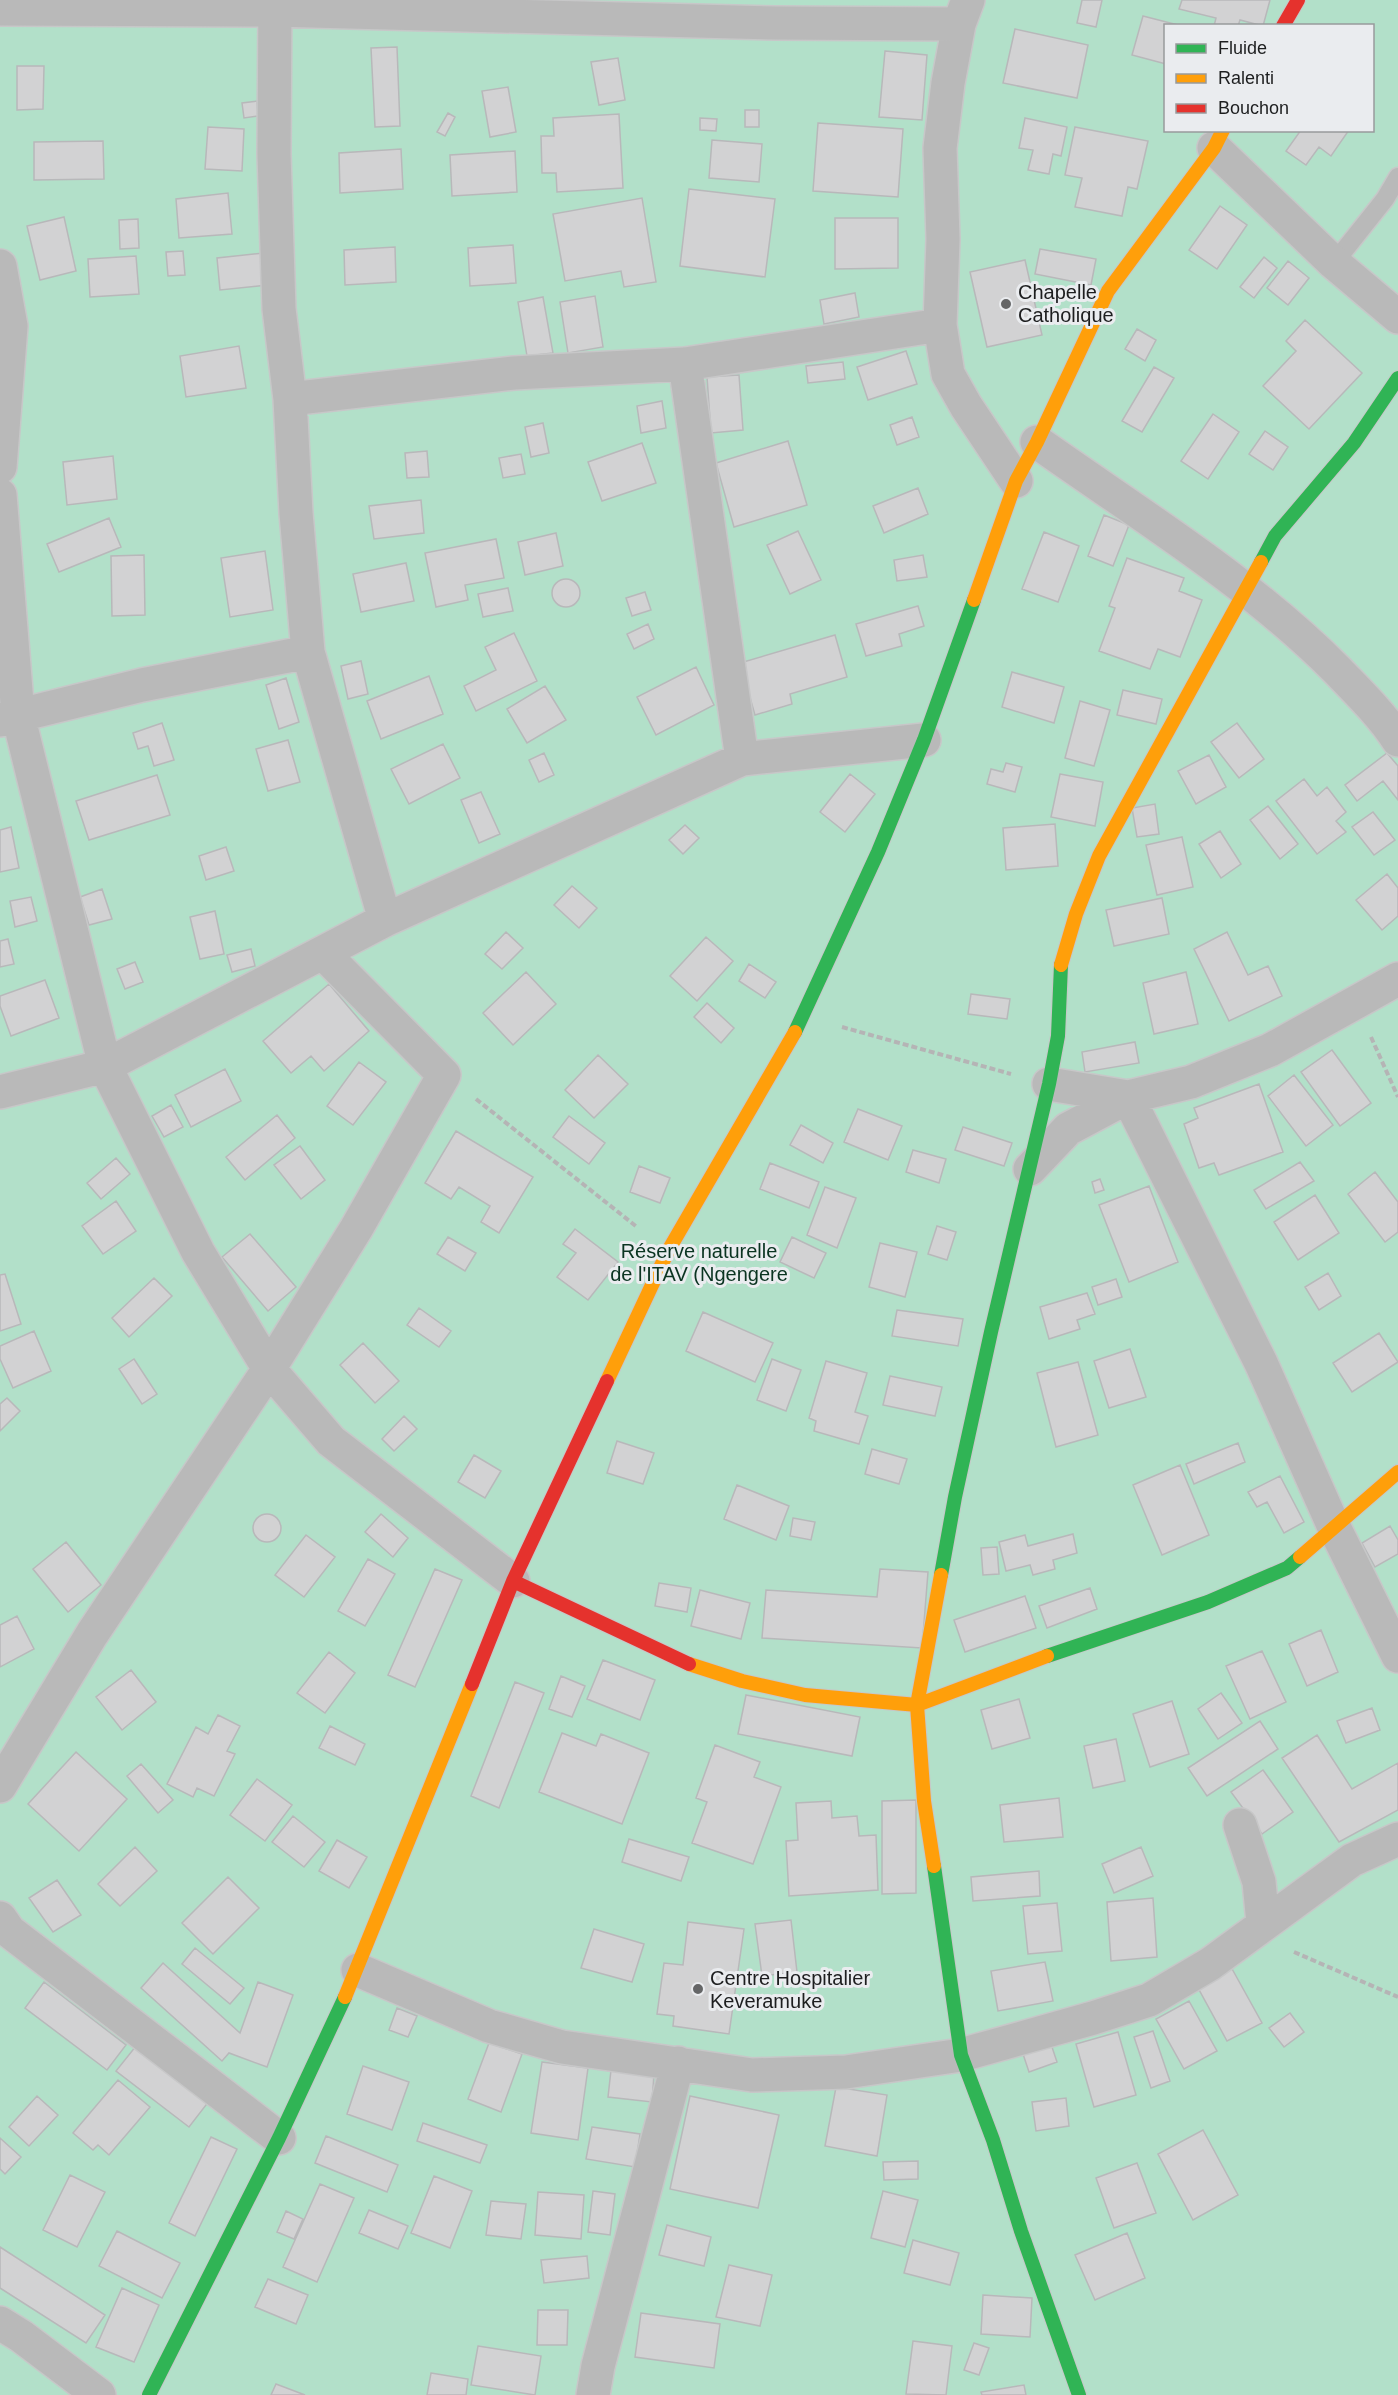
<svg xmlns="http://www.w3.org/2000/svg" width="1398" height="2395" font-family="Arial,sans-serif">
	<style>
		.green { fill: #b2e0c9; fill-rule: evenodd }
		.building { fill: #d2d2d3; stroke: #b8b8ba; stroke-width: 1.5 }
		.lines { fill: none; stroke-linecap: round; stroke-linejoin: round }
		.lane-casing { stroke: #c7c7c8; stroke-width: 21 }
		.street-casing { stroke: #c7c7c8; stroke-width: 36 }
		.fast-casing { stroke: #c7c7c8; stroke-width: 16 }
		.slow-casing { stroke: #c7c7c8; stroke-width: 16 }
		.jam-casing { stroke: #c7c7c8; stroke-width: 16 }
		.path { stroke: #b5b4b5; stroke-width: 4; stroke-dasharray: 6 3; stroke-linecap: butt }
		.lane { stroke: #b9b9b9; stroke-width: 18 }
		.street { stroke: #b9b9b9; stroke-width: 33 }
		.fast { stroke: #30b455; stroke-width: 14 }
		.slow { stroke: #ff9f0a; stroke-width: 14 }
		.jam { stroke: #e5322d; stroke-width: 14 }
		.poi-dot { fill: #656667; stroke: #eaecef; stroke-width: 2 }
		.labels { text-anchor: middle; stroke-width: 6; stroke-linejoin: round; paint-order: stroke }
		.poi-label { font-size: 20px; fill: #1d1e1f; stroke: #eaecef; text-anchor: start }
		.park-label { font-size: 20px; fill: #0a3421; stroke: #eaecef }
	</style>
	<rect width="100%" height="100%" fill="#ebecee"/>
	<path class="green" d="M0 0H1398V2395H0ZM1166 26H1372V130H1166Z"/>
	<path class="building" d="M1082 0H1102L1096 27 1077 23Z
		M1182 0H1270L1263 26 1240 20 1238 26H1214L1216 18 1179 9Z
		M1143 16 1178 25 1166 26V64L1132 55Z
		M1015 29 1088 45 1077 98 1003 83Z
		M397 47 400 126 375 127 371 48Z
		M885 51 927 55 922 120 879 117Z
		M618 58 625 100 599 105 591 62Z
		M17 66H44L43 109 17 110Z
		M508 87 516 132 490 137 482 91Z
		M257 101 258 116 244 118 242 103Z
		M745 110H759V127H745Z
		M448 113 455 117 445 136 437 132Z
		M619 114 623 188 557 192 556 173H542L541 136H554L553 118Z
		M700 118 717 119 716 131 700 130Z
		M1025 118 1067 127 1061 156 1053 154 1049 174 1028 170 1033 150 1019 148Z
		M818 123 903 129 898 197 813 191Z
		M208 127 244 129 242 171 205 169Z
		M1075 127 1148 141 1137 189 1128 187 1122 216 1075 207 1082 178 1065 175Z
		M1301 130H1349L1331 156 1319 147 1306 165 1286 151Z
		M712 140 762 144 759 182 709 178Z
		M103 141 104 179 34 180V142Z
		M401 149 403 189 340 193 339 153Z
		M515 151 517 192 452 196 450 155Z
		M689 189 775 199 765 277 680 266Z
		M228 193 232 234 179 238 176 199Z
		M642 198 656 282 624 287 621 271 565 281 553 214Z
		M1220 206 1247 225 1217 269 1189 250Z
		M64 217 76 271 40 280 27 226Z
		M835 218H898V268L835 269Z
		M138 219 139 248 120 249 119 220Z
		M513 245 516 283 470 286 468 248Z
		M395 247 396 282 345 285 344 250Z
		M1040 249 1096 259 1091 285 1035 274Z
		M183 251 185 275 168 276 166 252Z
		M264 253 267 285 220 290 217 258Z
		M136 256 139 294 90 297 88 259Z
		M1264 257 1277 268 1254 298 1240 287Z
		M1025 260 1042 335 987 347 970 272Z
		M1288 261 1309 278 1288 305 1267 288Z
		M855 293 859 317 824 324 820 300Z
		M595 296 603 347 568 353 560 302Z
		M543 297 553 353 527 356 518 302Z
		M1305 320 1362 373 1309 429 1263 386 1296 351 1286 341Z
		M1137 329 1156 340 1145 361 1125 349Z
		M239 346 246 388 186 397 180 356Z
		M906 351 917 384 868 400 857 367Z
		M843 362 845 379 808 383 806 366Z
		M1154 367 1174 378 1142 432 1122 421Z
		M739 375 743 430 711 433 707 377Z
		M662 401 666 428 641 433 637 406Z
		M1213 414 1239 432 1208 479 1181 461Z
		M912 417 919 437 897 445 890 425Z
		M543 423 549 453 531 457 525 427Z
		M1265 431 1288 447 1273 470 1249 454Z
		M788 441 807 505 734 527 716 463Z
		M642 443 656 483 602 501 588 462Z
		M427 451 429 477 407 478 405 453Z
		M521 454 525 474 503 478 499 458Z
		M113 456 117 499 67 505 63 462Z
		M918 488 928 514 884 533 873 506Z
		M421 500 424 533 374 539 369 506Z
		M1104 515 1129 525 1113 566 1088 556Z
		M109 518 121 547 59 572 47 544Z
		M798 531 821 580 790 594 767 545Z
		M1044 532 1079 546 1058 602 1022 589Z
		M556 533 563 566 525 575 518 542Z
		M496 539 504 578 465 585 468 600 436 607 425 553Z
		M265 551 273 610 230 617 221 558Z
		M144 555 145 615 112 616 111 556Z
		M923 555 927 577 897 581 894 560Z
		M1127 558 1184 578 1179 591 1202 600 1180 657 1158 649 1150 669 1099 651 1115 608 1109 606Z
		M406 563 414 601 361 612 353 574Z
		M552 593a14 14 0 1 1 28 0a14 14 0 1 1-28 0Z
		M508 588 513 611 483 617 478 594Z
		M645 592 651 610 632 616 626 598Z
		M918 606 924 626 899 634 902 646 866 656 856 624Z
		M648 624 654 639 634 649 627 634Z
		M514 633 537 681 476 711 464 686 496 670 485 647Z
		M835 635 847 677 790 694 792 704 755 715 740 663Z
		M361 661 368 694 348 699 341 666Z
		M696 667 714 705 656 735 637 697Z
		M1012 672 1064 687 1054 723 1002 707Z
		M429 676 443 714 381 739 367 701Z
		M286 678 299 722 279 729 266 685Z
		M545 686 566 720 527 743 507 709Z
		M1123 690 1162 699 1156 724 1117 715Z
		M1080 701 1110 710 1094 766 1065 758Z
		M162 723 174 760 154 766 148 746 138 749 133 733Z
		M1237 723 1264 759 1239 778 1211 742Z
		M288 740 300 782 268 791 256 749Z
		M443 744 460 778 409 804 391 769Z
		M544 753 554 775 539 782 529 760Z
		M1387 753 1398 766V800L1383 781 1357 801 1345 785Z
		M1209 755 1226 787 1196 804 1178 771Z
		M1006 763 1022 767 1015 792 987 784 991 769 1003 772Z
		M850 774 875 794 845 832 820 812Z
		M1060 774 1103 782 1095 826 1051 817Z
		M157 775 170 815 89 840 76 801Z
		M1304 779 1317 796 1327 787 1346 812 1336 821 1346 832 1317 854 1276 801Z
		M481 792 500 834 479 843 461 800Z
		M1155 804 1159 834 1137 837 1132 808Z
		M1268 806 1298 844 1280 859 1250 820Z
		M1373 812 1395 840 1374 855 1352 827Z
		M1055 824 1058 866 1006 870 1003 828Z
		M685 825 699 838 683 854 669 840Z
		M11 827 19 868 0 872V830Z
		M1220 831 1241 864 1221 878 1199 844Z
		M1182 837 1193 887 1157 895 1146 845Z
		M226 847 234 871 206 880 199 856Z
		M1387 874 1398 888V916L1382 930 1356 900Z
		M572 886 597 908 579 928 554 905Z
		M102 889 112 919 89 925 80 897Z
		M31 897 37 921 15 927 10 901Z
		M1162 898 1169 934 1114 946 1106 910Z
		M215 911 224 954 200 959 190 917Z
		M506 932 523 948 502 969 485 954Z
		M1227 932 1248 975 1268 966 1282 996 1229 1021 1194 949Z
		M706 937 733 961 697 1001 670 976Z
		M8 939 14 964 0 967V941Z
		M251 949 255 966 232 972 227 955Z
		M135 962 143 982 125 989 117 969Z
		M749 964 776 982 765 998 739 981Z
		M526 972 556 1004 513 1045 483 1013Z
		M1186 972 1198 1024 1154 1034 1143 983Z
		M45 980 59 1018 11 1036 0 1006V996Z
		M329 984 369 1031 324 1071 311 1056 291 1073 263 1041Z
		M971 994 1010 999 1007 1019 968 1014Z
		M707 1003 734 1028 721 1043 694 1017Z
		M1135 1042 1139 1063 1085 1072 1082 1052Z
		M1332 1050 1371 1103 1340 1126 1301 1072Z
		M598 1055 628 1084 594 1118 565 1090Z
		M359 1062 386 1082 353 1125 327 1106Z
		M225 1069 241 1101 191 1127 175 1095Z
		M1294 1075 1333 1125 1306 1146 1268 1096Z
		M1259 1084 1283 1152 1219 1175 1214 1163 1199 1168 1184 1124 1198 1118 1194 1108Z
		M171 1105 183 1127 164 1137 152 1116Z
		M858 1109 902 1126 888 1160 844 1142Z
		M277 1115 295 1138 245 1180 226 1157Z
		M569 1116 605 1143 589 1164 553 1137Z
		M801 1125 833 1143 823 1163 790 1145Z
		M963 1127 1012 1143 1004 1166 955 1150Z
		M456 1131 533 1177 499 1233 481 1222 490 1206 459 1187 451 1199 425 1183Z
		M300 1146 325 1180 301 1199 274 1165Z
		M913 1150 946 1159 939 1183 906 1172Z
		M116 1158 130 1174 101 1199 87 1183Z
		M1300 1162 1314 1181 1266 1209 1254 1190Z
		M770 1163 819 1182 809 1208 760 1189Z
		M639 1166 670 1178 660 1203 630 1192Z
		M1375 1172 1398 1202V1232L1385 1242 1348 1194Z
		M1100 1179 1104 1190 1095 1193 1092 1182Z
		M1149 1186 1178 1262 1129 1282 1099 1205Z
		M825 1187 856 1198 837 1248 807 1235Z
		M1315 1195 1339 1233 1298 1260 1274 1222Z
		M116 1201 136 1231 103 1254 82 1226Z
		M937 1226 956 1232 947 1260 928 1254Z
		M575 1229 618 1262 588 1300 557 1277 576 1253 563 1244Z
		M250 1234 296 1287 268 1311 222 1257Z
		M448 1237 476 1253 465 1271 437 1254Z
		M792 1237 826 1253 814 1278 780 1262Z
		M880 1243 917 1252 905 1297 869 1287Z
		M1328 1273 1341 1296 1319 1310 1305 1287Z
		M5 1274 21 1324 0 1331V1275Z
		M154 1278 172 1296 129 1337 112 1318Z
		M1116 1279 1122 1297 1098 1305 1092 1287Z
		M1087 1293 1095 1314 1077 1320 1080 1329 1049 1339 1040 1307Z
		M419 1308 451 1331 439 1347 407 1325Z
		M897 1310 963 1319 958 1346 892 1336Z
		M703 1312 773 1343 755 1382 686 1351Z
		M34 1331 51 1371 13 1388 0 1359V1346Z
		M1379 1333 1398 1362 1352 1392 1333 1363Z
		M363 1343 399 1381 375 1403 340 1365Z
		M1130 1349 1146 1397 1109 1408 1094 1361Z
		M134 1359 157 1394 142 1404 119 1369Z
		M772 1359 801 1370 786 1411 757 1400Z
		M826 1361 867 1373 855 1412 868 1416 859 1444 814 1431 816 1421 809 1418Z
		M1078 1362 1098 1435 1056 1447 1037 1373Z
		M890 1376 942 1387 935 1416 883 1405Z
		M7 1398 20 1411 0 1431V1404Z
		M404 1416 417 1429 394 1451 382 1439Z
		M617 1441 654 1453 643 1484 607 1473Z
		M1238 1443 1245 1462 1194 1484 1186 1464Z
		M872 1449 907 1459 899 1484 865 1474Z
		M474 1455 501 1471 485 1498 458 1482Z
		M1180 1465 1209 1535 1162 1555 1133 1485Z
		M1280 1476 1304 1522 1284 1533 1267 1502 1257 1507 1248 1492Z
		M737 1485 789 1506 776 1540 724 1519Z
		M253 1528a14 14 0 1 1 28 0a14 14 0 1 1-28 0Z
		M381 1514 408 1538 393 1557 365 1532Z
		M793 1518 815 1522 811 1540 790 1536Z
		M1390 1526 1398 1540V1554L1375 1567 1362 1543Z
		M1073 1534 1077 1553 1053 1560 1055 1569 1033 1575 1030 1565 1006 1571 999 1542 1025 1535 1028 1546Z
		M306 1535 335 1557 304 1597 275 1575Z
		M66 1542 101 1585 68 1612 33 1569Z
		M997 1547 999 1574 983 1575 981 1548Z
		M368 1559 395 1574 365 1626 338 1611Z
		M435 1569 462 1580 415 1687 388 1675Z
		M880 1569 928 1572 922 1648 762 1638 766 1590 877 1597Z
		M659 1583 691 1588 687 1612 655 1606Z
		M1090 1588 1097 1609 1047 1628 1039 1606Z
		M700 1590 750 1603 741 1639 691 1626Z
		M1025 1596 1036 1628 965 1652 954 1620Z
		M17 1616 34 1649 0 1667V1625Z
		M1321 1630 1338 1672 1307 1686 1289 1644Z
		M1262 1651 1286 1702 1250 1719 1226 1666Z
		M329 1652 355 1673 325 1713 297 1693Z
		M603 1660 655 1680 640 1720 587 1699Z
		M131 1670 156 1702 122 1730 96 1697Z
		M561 1676 585 1686 572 1717 549 1709Z
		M515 1682 544 1693 499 1808 471 1796Z
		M1221 1693 1242 1723 1218 1739 1198 1709Z
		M746 1695 860 1717 852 1756 738 1734Z
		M1019 1699 1030 1738 992 1749 981 1710Z
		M1172 1701 1189 1754 1150 1767 1133 1714Z
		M1372 1708 1380 1730 1346 1743 1337 1721Z
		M218 1715 240 1726 227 1751 235 1754 214 1796 197 1788 193 1797 167 1784 196 1727 208 1734Z
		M1260 1721 1278 1749 1207 1796 1188 1768Z
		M330 1726 365 1744 355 1765 319 1748Z
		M562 1733 596 1746 601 1734 649 1753 622 1824 539 1792Z
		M1317 1735 1352 1789 1398 1763V1810L1339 1842 1282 1758Z
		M1116 1739 1125 1781 1093 1788 1084 1746Z
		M715 1745 760 1762 754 1777 781 1787 753 1864 692 1843 707 1802 696 1798Z
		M76 1752 127 1799 79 1851 28 1804Z
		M141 1764 173 1800 158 1813 127 1776Z
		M1263 1770 1293 1812 1262 1834 1231 1792Z
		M257 1779 292 1805 265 1841 230 1815Z
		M1059 1798 1063 1837 1004 1842 1000 1805Z
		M916 1800V1893L882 1894V1801Z
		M831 1801 832 1818 857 1816 859 1836 876 1835 878 1890 789 1896 786 1841 798 1840 796 1803Z
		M293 1816 325 1842 304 1867 272 1842Z
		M629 1839 689 1857 681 1881 622 1862Z
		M337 1840 367 1857 349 1888 319 1871Z
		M135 1847 157 1871 120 1906 98 1884Z
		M1141 1847 1153 1876 1114 1893 1102 1864Z
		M1039 1871 1040 1896 973 1901 971 1877Z
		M228 1877 259 1908 213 1954 182 1923Z
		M57 1880 81 1915 53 1932 29 1898Z
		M1153 1898 1157 1957 1111 1961 1107 1902Z
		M1057 1903 1062 1951 1028 1954 1023 1906Z
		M791 1920 797 1972 762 1976 755 1924Z
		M688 1922 744 1929 729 2034 673 2026 674 2016 657 2014 664 1963 683 1965Z
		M594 1929 644 1944 632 1982 581 1968Z
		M195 1948 244 1988 230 2004 182 1964Z
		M1045 1962 1053 2001 998 2011 991 1971Z
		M163 1963 240 2033 258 1982 293 1995 267 2067 229 2053 222 2061 141 1988Z
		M1231 1967 1262 2023 1227 2041 1197 1986Z
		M44 1982 126 2045 107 2070 25 2008Z
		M1189 2001 1217 2051 1184 2069 1156 2019Z
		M397 2008 417 2016 408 2037 389 2030Z
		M1290 2013 1304 2032 1284 2047 1269 2028Z
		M1153 2031 1170 2081 1151 2088 1134 2037Z
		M1118 2032 1136 2095 1094 2107 1076 2044Z
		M140 2041 213 2096 189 2127 116 2071Z
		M1050 2041 1057 2062 1029 2072 1022 2051Z
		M489 2043 522 2054 501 2112 468 2099Z
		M542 2062 588 2068 578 2140 531 2133Z
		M363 2066 409 2082 392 2130 347 2114Z
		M611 2070 654 2074 652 2102 608 2097Z
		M118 2080 150 2107 109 2155 98 2145 93 2150 73 2133Z
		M836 2087 887 2095 877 2156 825 2146Z
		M37 2096 58 2115 29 2146 9 2127Z
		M690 2096 779 2115 758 2208 670 2189Z
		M1066 2098 1069 2126 1036 2131 1032 2102Z
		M423 2123 487 2145 480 2163 417 2141Z
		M592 2127 640 2134 635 2167 586 2159Z
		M1203 2130 1238 2195 1193 2220 1158 2154Z
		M326 2136 398 2165 387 2192 315 2163Z
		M211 2137 237 2149 195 2236 169 2223Z
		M0 2138 21 2157 5 2174 0 2169Z
		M918 2161V2179L884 2180 883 2162Z
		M1137 2163 1156 2213 1114 2228 1096 2178Z
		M70 2175 105 2192 77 2247 43 2230Z
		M434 2176 472 2191 450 2248 411 2233Z
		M320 2184 354 2198 317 2282 283 2267Z
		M593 2191 615 2194 610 2235 588 2232Z
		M883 2191 918 2200 905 2247 871 2238Z
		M538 2192 584 2195 581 2239 535 2235Z
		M491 2201 526 2204 521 2239 486 2235Z
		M369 2210 408 2226 398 2249 359 2233Z
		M286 2211 303 2219 294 2239 277 2232Z
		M667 2225 711 2237 704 2266 659 2255Z
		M117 2231 180 2263 162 2298 99 2266Z
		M1127 2233 1145 2278 1095 2300 1075 2255Z
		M913 2240 959 2253 950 2285 904 2273Z
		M0 2247 105 2315 86 2343 0 2288Z
		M587 2256 589 2278 544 2283 541 2260Z
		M729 2265 772 2275 760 2326 716 2317Z
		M268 2279 308 2295 296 2324 255 2307Z
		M122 2288 159 2305 134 2362 96 2347Z
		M983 2295 1032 2298 1030 2337 981 2334Z
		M538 2310H568L567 2345H537Z
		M641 2313 720 2324 714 2368 635 2357Z
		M913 2341 952 2346 946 2395 906 2394Z
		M974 2343 989 2348 979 2375 964 2370Z
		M478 2346 541 2356 535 2395 471 2385Z
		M431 2373 468 2379 466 2395H427Z
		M276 2384 305 2395H271Z
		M1024 2385 1026 2395H982L981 2392Z"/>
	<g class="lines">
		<g class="lane-casing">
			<path id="lane" d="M1334 263 1385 199 1398 177"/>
		</g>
		<g class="street-casing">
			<path id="street" d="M275 0 274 154 279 309 290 399 296 513 308 652 385 920
				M968 0 959 24 948 83 940 148 943 239 940 325 948 374 966 406 1016 481
				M0 9 274 10 775 23 959 24
				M1214 148 1334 263 1398 317
				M0 266 11 326 0 467
				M685 364 742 759
				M290 399 514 373 685 364 940 325
				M1037 442C1140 515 1250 582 1338 671 1359 693 1382 715 1398 740
				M0 495 18 715 105 1066 198 1252 269 1369 331 1441 513 1581
				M0 720 142 685 308 652
				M1049 1084 1128 1097 1261 1363 1334 1527 1398 1656
				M0 1092 105 1066 385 920 742 759 924 740
				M1030 1169 1068 1129 1128 1097 1191 1082 1270 1050 1398 979
				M0 1786 92 1634 269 1369 356 1229 444 1075 323 953
				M1240 1825 1259 1882 1263 1923
				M0 1918 9 1931 279 2138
				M358 1970 489 2026 562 2047 752 2075 846 2072 961 2055 1093 2018 1149 2000 1210 1964 1352 1860 1398 1839
				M0 2323 21 2336 99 2395
				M593 2395 598 2366 678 2063"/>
		</g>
		<g class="fast-casing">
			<path id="fast" d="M1261 562 1275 536 1354 443 1398 378
				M795 1032 878 852 924 740 974 600
				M941 1575 955 1497 991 1332 1049 1084 1058 1036 1061 965
				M1047 1656 1208 1602 1287 1568 1300 1557
				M934 1866 961 2055 993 2140 1021 2231 1079 2395
				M149 2395 279 2138 345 1997"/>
		</g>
		<g class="slow-casing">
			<path id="slow" d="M974 600 1016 481 1037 442 1108 291 1214 148 1223 130
				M1061 965 1076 914 1099 856 1261 562
				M607 1381 668 1251 795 1032
				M1300 1557 1398 1472
				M689 1664 742 1681 805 1695 917 1705 1047 1656
				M934 1866 924 1801 917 1705 941 1575
				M345 1997 472 1684"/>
		</g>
		<g class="jam-casing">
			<path id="jam" d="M1283 26 1298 0
				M513 1581 689 1664
				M472 1684 513 1581 607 1381"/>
		</g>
		<path class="path" d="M842 1027 1011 1074
			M1371 1037 1398 1097
			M476 1099 637 1227
			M1294 1952 1398 1997"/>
		<use href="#lane" class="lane"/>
		<use href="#street" class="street"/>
		<use href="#fast" class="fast"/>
		<use href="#slow" class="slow"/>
		<use href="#jam" class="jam"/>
	</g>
	<g class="poi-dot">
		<circle cx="1006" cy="304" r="6"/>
		<circle cx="698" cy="1989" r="6"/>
	</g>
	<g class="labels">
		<g class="poi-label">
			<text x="1018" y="299">Chapelle<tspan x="1018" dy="23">Catholique</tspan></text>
			<text x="710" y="1985">Centre Hospitalier<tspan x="710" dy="23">Keveramuke</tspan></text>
		</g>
		<g class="park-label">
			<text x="699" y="1258">Réserve naturelle<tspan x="699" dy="23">de l'ITAV (Ngengere</tspan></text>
		</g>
	</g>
	<rect x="1164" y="24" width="210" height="108" fill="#eaecef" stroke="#989a9c" stroke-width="1.5"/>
	<rect x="1176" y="44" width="30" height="9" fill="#30b455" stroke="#989a9c" stroke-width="1.5"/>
	<text x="1218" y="54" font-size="18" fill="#1d1e1f">Fluide</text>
	<rect x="1176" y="74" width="30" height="9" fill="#ff9f0a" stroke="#989a9c" stroke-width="1.5"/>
	<text x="1218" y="84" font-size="18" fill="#1d1e1f">Ralenti</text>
	<rect x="1176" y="104" width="30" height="9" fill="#e5322d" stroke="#989a9c" stroke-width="1.5"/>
	<text x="1218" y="114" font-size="18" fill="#1d1e1f">Bouchon</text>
</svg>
